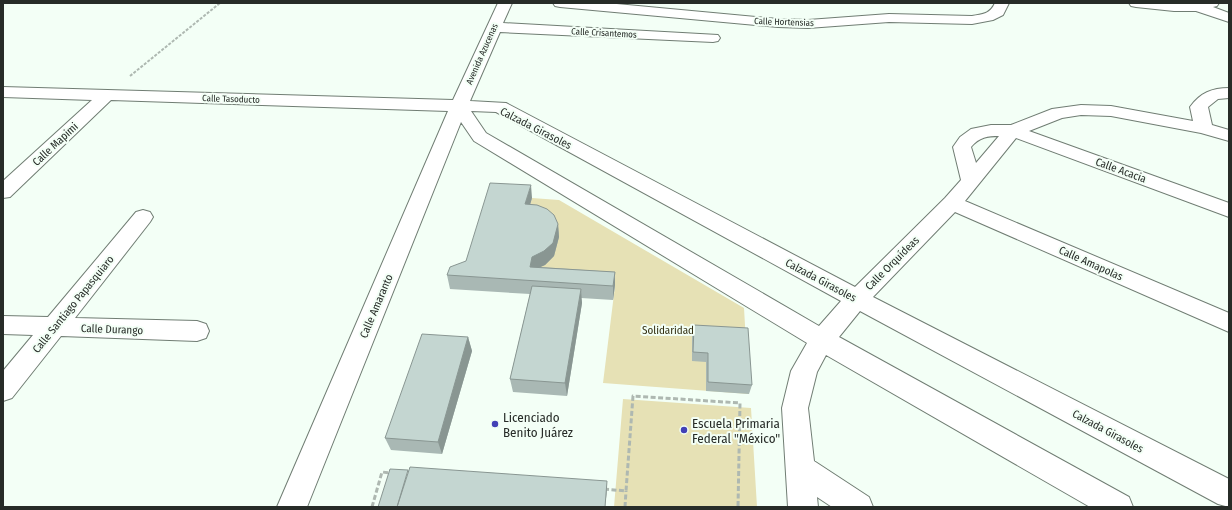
<svg xmlns="http://www.w3.org/2000/svg" width="1232" height="510" font-family="'Fira Sans Condensed',sans-serif">
	<style>
		.green { fill: #e6e1b5 }
		.lines { fill: none; stroke-linecap: round; stroke-linejoin: round }
		.minor-casing { stroke: #707d73; stroke-width: 2 }
		.path-far1 { stroke: #aeb8b1; stroke-width: 2; stroke-dasharray: 3 1.5; stroke-linecap: butt }
		.path { stroke: #aeb8b1; stroke-width: 3; stroke-dasharray: 5 2.5; stroke-linecap: butt }
		.minor { fill: #fff; fill-rule: evenodd }
		.wall { fill: #a9b8b4 }
		.shaded-wall { fill: #899692 }
		.building { fill: #c4d6d1; stroke: #899692 }
		.poi-dot { fill: #4240b6; stroke: #f3fff6; stroke-width: 1.5 }
		.labels { text-anchor: middle; stroke-width: 4; stroke-linejoin: round; paint-order: stroke }
		.far-street-label { font-size: 9px; fill: #272c28; stroke: #f3fff6 }
		.street-label { font-size: 11px; fill: #272c28; stroke: #f3fff6 }
		.park-label { font-size: 11px; fill: #322e10; stroke: #f3fff6 }
		.near-poi-label { font-size: 13px; fill: #272c28; stroke: #f3fff6; text-anchor: start }
	</style>
	<rect width="100%" height="100%" fill="#f3fff6"/>
	<path class="green" d="M532 198 559 200 744 308 749 394 603 383 615 286 532 280 526 218Z
		M623 399 751 408 757 507H614Z"/>
	<g class="lines">
		<g class="minor-casing">
			<path id="minor" d="M498 3H512L503 23 718 35 720 38 718 41 713 42 500 32 470 101 506 103 855 287 945 198 961 180 953 147 960 137 971 129 991 125H1011L1052 109 1081 105 1111 106 1193 121 1190 107C1200 93 1212 88 1229 88V98L1218 99 1208 107 1212 125 1229 130V141L1201 133 1111 116 1081 115 1062 118 1029 131 1229 203V217L1016 138 965 201 1229 313V332L955 212 873 297 1229 479V507L1218 504 860 311 839 337 1129 497 1133 507H1090L826 355 817 372 808 408 814 461 869 497 873 507H832L817 497 818 507H788L782 408 791 371 807 343 474 141 461 122 307 507H277L448 111 111 100 10 197 3 198V181L92 100 3 97V87L453 100ZM471 111 496 112 841 301 819 326 486 133ZM999 136 976 163 971 147C979 137 988 136 999 136Z
				M553 3H606L778 19 808 20 889 14 972 16C983 14 990 14 995 3H1009L1003 15 993 20 972 24 889 22 808 28 778 27 560 7 555 6Z
				M1129 3H1219L1217 6 1213 7 1229 13V22L1196 11H1174L1136 7 1131 6Z
				M143 210 150 212 153 217 150 222 75 318 197 321 206 324 209 331 206 338 197 341 61 336 12 398 3 401V371L33 335 3 334V316L48 317 136 212Z"/>
		</g>
		<path class="path-far1" d="M130 76 220 3"/>
		<path class="path" d="M604 489 626 491 633 396 740 403 738 507
			M372 507 382 472 391 473
			M625 507 626 491"/>
		<use href="#minor" class="minor"/>
	</g>
	<path class="wall" d="M532 198 530 205 558 224 559 237 554 256 545 265 540 267 615 272V285L613 300 581 298 582 303 567 396 513 392 510 379 530 294 450 289 447 275 466 261Z
		M694 325 752 385 749 394 706 391V362L692 361V334Z
		M468 337 472 351 442 454 391 450 385 438Z"/>
	<path class="shaded-wall" d="M531 185 532 198 526 218 525 204Z
		M558 224 559 237 554 256 545 265 534 270 530 267 532 257Z
		M615 272V285L613 300V286Z
		M581 289 582 303 567 396 565 383Z
		M468 337 472 351 442 454 438 442Z
		M607 481V490L605 507Z"/>
	<path class="building" d="M490 183 531 185 525 204 537 205 547 209 554 215 558 224 553 243 544 251 532 257 530 267 615 272 613 286 447 275 450 267 466 261Z
		M532 286 581 289 565 383 510 379Z
		M694 325 748 328 752 385 708 382V353L693 352Z
		M422 334 468 337 438 442 385 438Z
		M410 467 607 481 605 507H397Z
		M390 469 408 470 397 507H378Z"/>
	<g class="poi-dot">
		<circle cx="495" cy="424" r="4"/>
		<circle cx="684" cy="430" r="4"/>
	</g>
	<g class="labels">
		<g class="far-street-label">
			<text transform="translate(784 22) rotate(2)" y="3">Calle Hortensias</text>
			<text transform="translate(604 33) rotate(3)" y="3">Calle Crisantemos</text>
			<text transform="translate(482 54) rotate(-66)" y="3">Avenida Azucenas</text>
			<text transform="translate(231 99) rotate(2)" y="3">Calle Tasoducto</text>
		</g>
		<g class="street-label">
			<text transform="translate(536 128) rotate(27)" y="4">Calzada Girasoles</text>
			<text transform="translate(55 144) rotate(-43)" y="4">Calle Mapimi</text>
			<text transform="translate(1121 170) rotate(20)" y="4">Calle Acacia</text>
			<text transform="translate(892 263) rotate(-45)" y="4">Calle Orquídeas</text>
			<text transform="translate(1091 263) rotate(24)" y="4">Calle Amapolas</text>
			<text transform="translate(821 280) rotate(28)" y="4">Calzada Girasoles</text>
			<text transform="translate(73 304) rotate(-51)" y="4">Calle Santiago Papasquiaro</text>
			<text transform="translate(376 306) rotate(-67)" y="4">Calle Amaranto</text>
			<text transform="translate(112 329) rotate(2)" y="4">Calle Durango</text>
			<text transform="translate(1108 431) rotate(28)" y="4">Calzada Girasoles</text>
		</g>
		<g class="park-label">
			<text x="668" y="334">Solidaridad</text>
		</g>
		<g class="near-poi-label">
			<text x="503" y="422">Licenciado<tspan x="503" dy="15">Benito Juárez</tspan></text>
			<text x="692" y="428">Escuela Primaria<tspan x="692" dy="15">Federal "México"</tspan></text>
		</g>
	</g>
	<rect width="1232" height="510" fill="none" stroke="#272c28" stroke-width="8"/>
</svg>
